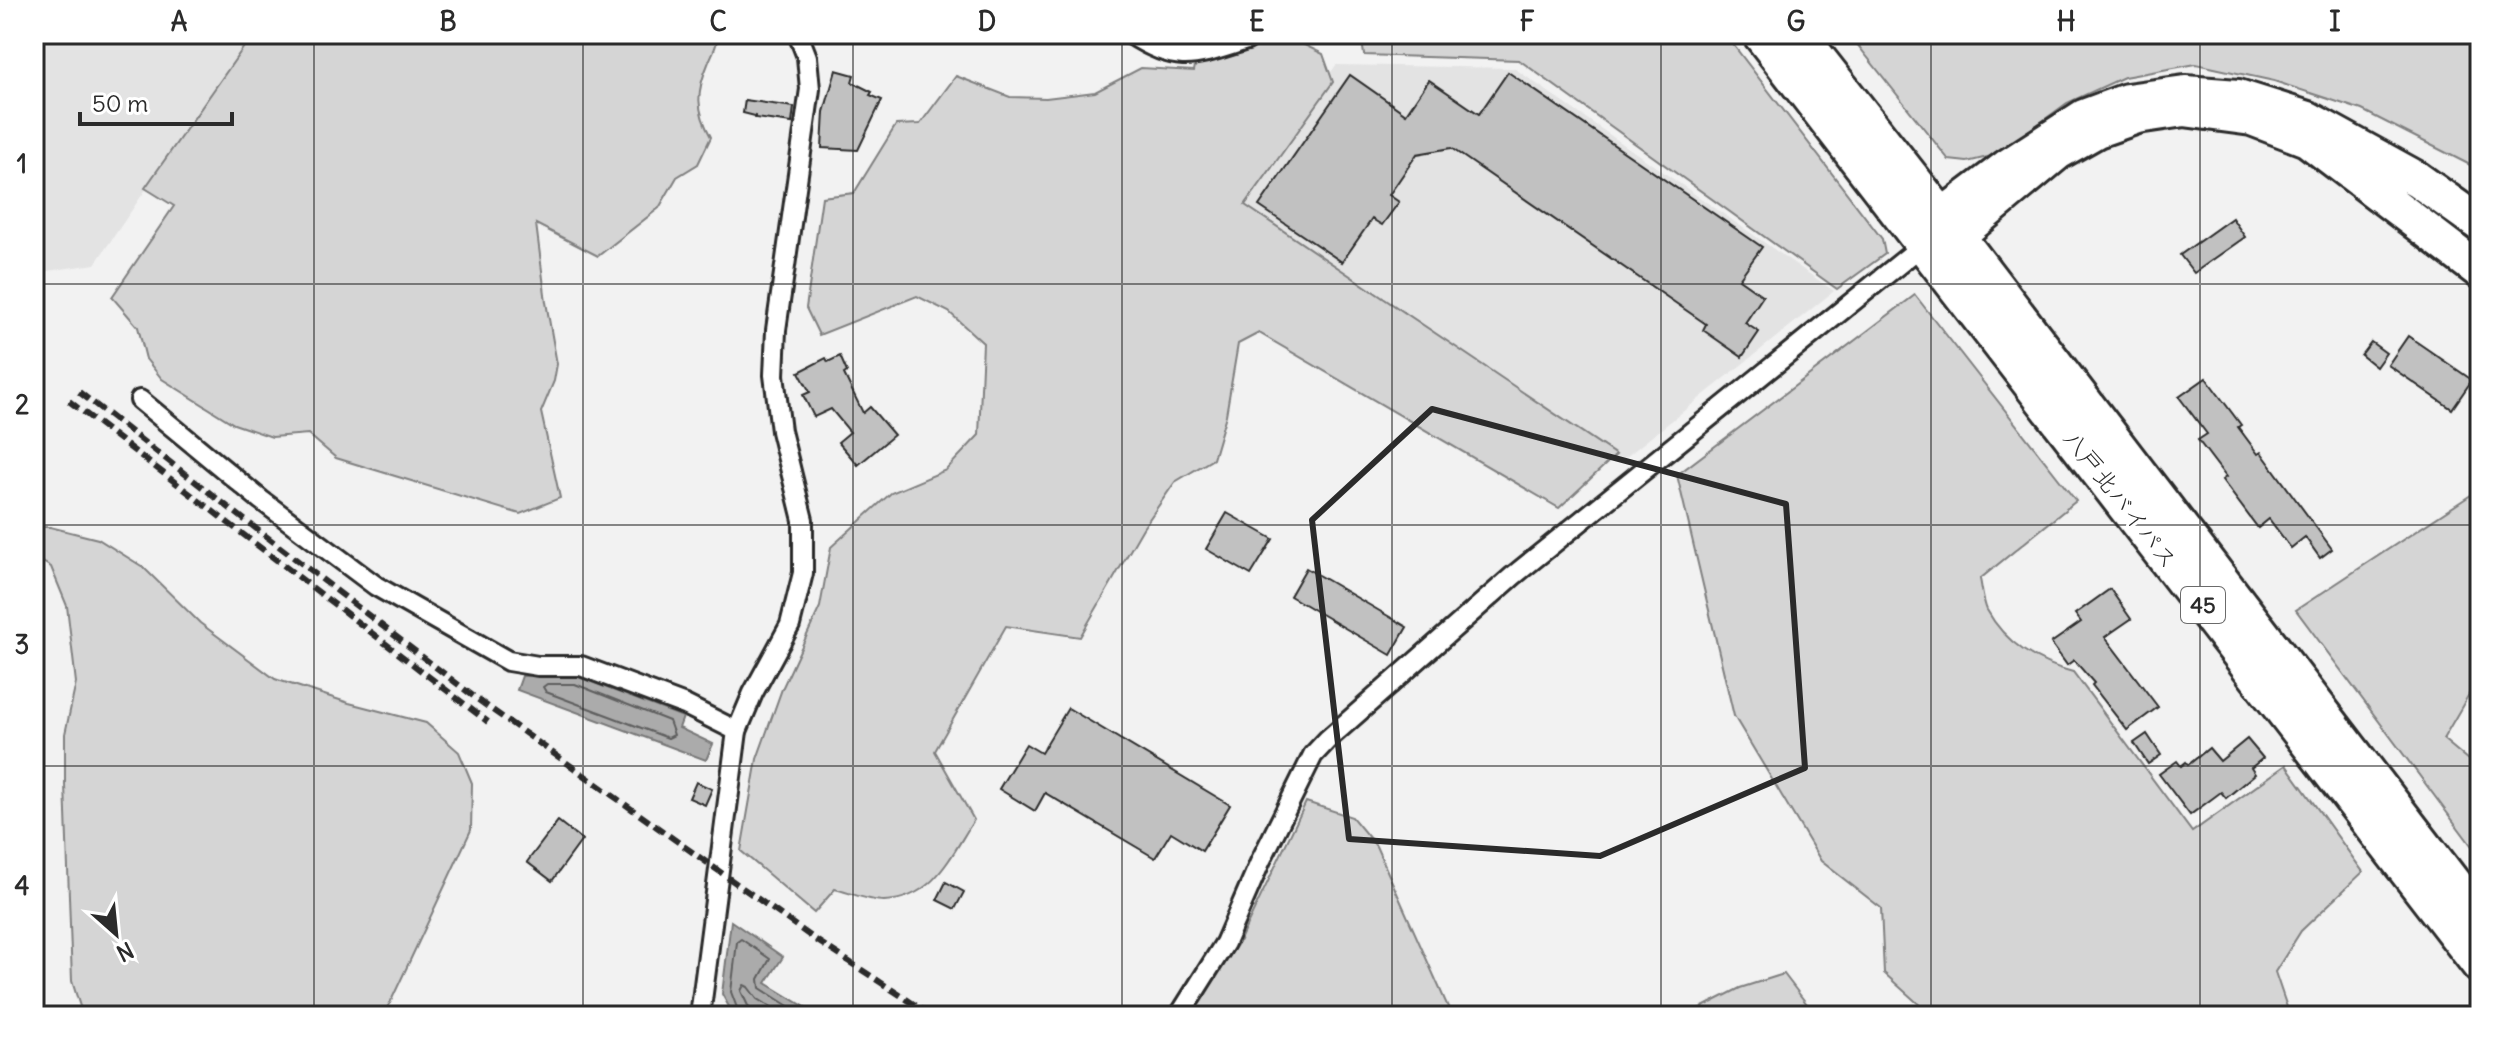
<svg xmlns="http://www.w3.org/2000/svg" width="2514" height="1050" font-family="Delius,'Klee One',sans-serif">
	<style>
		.built { fill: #e3e3e3 }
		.green { fill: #d5d5d5; stroke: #808080; stroke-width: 2 }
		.water { fill: #ababab; stroke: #787878; stroke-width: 2 }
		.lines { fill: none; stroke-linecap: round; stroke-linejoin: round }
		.shore { stroke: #5e5e5e; stroke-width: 2 }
		.building { fill: #c1c1c1; stroke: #2b2b2b; stroke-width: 2 }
		.street-casing { stroke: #2b2b2b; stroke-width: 24 }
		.highway-casing { stroke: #2b2b2b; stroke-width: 40 }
		.street { stroke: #fff; stroke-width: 18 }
		.highway { stroke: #fff; stroke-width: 34 }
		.rail { stroke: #2b2b2b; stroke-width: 6; stroke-dasharray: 12 6; stroke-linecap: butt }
		.marked { fill: none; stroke: #2b2b2b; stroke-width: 6; stroke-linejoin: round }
		.grid { fill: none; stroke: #2b2b2b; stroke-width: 2; stroke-opacity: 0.55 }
		.labels { text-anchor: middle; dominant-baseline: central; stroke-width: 6; stroke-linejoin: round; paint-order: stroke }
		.shield { fill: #fff; stroke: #6b6b6b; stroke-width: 2 }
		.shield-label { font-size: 22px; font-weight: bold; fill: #2b2b2b }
		.street-label { font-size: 24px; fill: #2b2b2b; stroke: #fff }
		.neatline { fill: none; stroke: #2b2b2b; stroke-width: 3 }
		.grid-label { font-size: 26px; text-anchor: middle; font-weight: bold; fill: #2b2b2b }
	</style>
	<rect width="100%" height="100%" fill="#f2f2f2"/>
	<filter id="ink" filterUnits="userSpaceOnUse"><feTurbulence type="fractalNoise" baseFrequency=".0125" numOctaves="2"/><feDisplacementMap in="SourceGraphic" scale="16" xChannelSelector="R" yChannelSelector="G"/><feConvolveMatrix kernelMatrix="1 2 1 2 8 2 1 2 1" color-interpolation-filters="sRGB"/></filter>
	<g filter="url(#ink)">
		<g class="built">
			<polygon points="34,34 252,34 95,264 34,273"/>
			<polygon points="1336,65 1514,68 1834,291 1621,461 1240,205"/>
		</g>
		<g class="green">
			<path d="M253,34h464c1,12 -5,19 -9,30 -12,28 -12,46 3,73l-13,27 -21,13 -18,31 -61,48 -62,-32 10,78 11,62 -3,17 -13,31 19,86 -40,16 -184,-56 -28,-24 -36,3 -38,-13 -72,-45 -16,-20 -8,-32 -26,-30 62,-91 -29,-18z"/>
			<path d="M1197,34h85l41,20 10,28 -88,123 371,250 -57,53 -300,-175 -21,11 -12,71 -13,44 -38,23 -32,46 -63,109 -74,-11 -71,125 39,69c-24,37 -40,79 -90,81 -15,0 -34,-8 -49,-12l-21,24 -73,-62 16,-92 25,-70 38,-82 11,-60 60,-54 55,-23 33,-35 4,-92 -34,-31 -32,-16 -98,39 -13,-27 16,-111 32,-4 42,-68 24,-1 36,-48 54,21 36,1 49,-6 46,-24 53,3 7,-35z"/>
			<polygon points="1361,34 1725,34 1882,239 1885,254 1837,289 1519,60 1364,55"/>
			<polygon points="1849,34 2480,34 2480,170 2362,110 2274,81 2196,64 2124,77 2067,103 1996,155 1967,162 1949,160"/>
			<path d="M1915,295l161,206 -96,78c2,9 3,22 7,31 18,33 50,53 86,62l119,160 94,-67 77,107 -62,59 -26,41 15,44h-358l-48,-43 -3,-65 -60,-47 -87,-145 -57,-241z"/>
			<polygon points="2480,489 2480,681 2472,689 2443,739 2480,770 2480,857 2296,610"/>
			<polygon points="34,527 50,527 98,539 143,567 200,623 275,679 349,703 426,723 459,752 472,783 471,830 384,1016 83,1016 72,981 65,784 65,734 76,683 67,606 51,567 34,557"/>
			<polygon points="1306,802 1352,817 1376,846 1452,1016 1187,1016 1239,942"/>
			<polygon points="1784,974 1816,1016 1685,1016 1740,988"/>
		</g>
		<g class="water">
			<polygon points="522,676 576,676 683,717 679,728 713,744 706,760 517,690"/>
			<polygon points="731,921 783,957 766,983 820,1016 734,1016 722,994"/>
		</g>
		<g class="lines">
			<g class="shore">
				<polygon points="547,684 575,684 669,721 674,735 668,738 546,692 543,687"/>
				<polyline points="740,1016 731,992 737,942 741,939 770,959 759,979 760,988 804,1016"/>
				<polyline points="750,1016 749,1008 741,991 744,985 748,987 757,999 785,1016"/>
			</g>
		</g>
		<g class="building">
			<polygon points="836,70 854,75 852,82 872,92 870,95 882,100 858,150 822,148 824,112"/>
			<polygon points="1508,72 1762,247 1739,279 1763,296 1745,323 1759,332 1742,357 1703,330 1706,324 1451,148 1417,154 1389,195 1399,202 1382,225 1372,219 1342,262 1259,206 1350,75 1406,114 1429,80 1479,114"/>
			<polygon points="745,100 794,107 792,123 755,118 755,116 743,113"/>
			<polygon points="2232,218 2245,237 2194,273 2180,255"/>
			<polygon points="2408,336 2472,380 2452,409 2388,365"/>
			<polygon points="2371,342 2386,353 2376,367 2361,355"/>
			<polygon points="840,356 847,372 844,374 863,413 870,407 894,435 858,465 838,442 850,432 831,409 814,417 803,395 810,392 799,372 826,358 828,362"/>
			<polygon points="2206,378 2241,425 2238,427 2258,454 2261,452 2332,549 2320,558 2305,537 2291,548 2269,519 2258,528 2222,480 2226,477 2198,440 2207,434 2179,397"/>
			<polygon points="1227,513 1273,539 1251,575 1206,549"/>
			<polygon points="1306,568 1407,627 1391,655 1290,596"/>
			<polygon points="2110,589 2131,619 2105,637 2158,707 2127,730 2092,685 2094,683 2074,660 2067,665 2051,643 2081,622 2075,614"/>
			<polygon points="1068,708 1230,805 1202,851 1171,832 1155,858 1045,793 1035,811 999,789 1026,744 1041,753"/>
			<polygon points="2147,734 2161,755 2148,764 2134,743"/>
			<polygon points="2247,739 2263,758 2251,768 2255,774 2226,798 2221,792 2190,815 2159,774 2177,761 2181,766 2186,762 2188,765 2209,748 2220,761"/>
			<polygon points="696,782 712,789 705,805 689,798"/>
			<polygon points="558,821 582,840 552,881 527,862"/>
			<polygon points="946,882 964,892 955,909 937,900"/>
		</g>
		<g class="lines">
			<defs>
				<g id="street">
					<path d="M1130,34c49,32 65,22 117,6"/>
					<polyline points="140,400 261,500 376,586 508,661 538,666 581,666 685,705 737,731"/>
					<polyline points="700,1016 737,731 753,693 790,625 803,573 803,520 781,431 774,375 776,330 810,89 807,57 798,34"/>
					<polyline points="1179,1016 1225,943 1261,860 1313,755 1328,739 1513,576 1924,244"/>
				</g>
				<g id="highway">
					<polyline points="1760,34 2480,966"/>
					<polyline points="1799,34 1942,216 2480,918"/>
					<polyline points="2480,224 2417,179 2308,119 2238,97 2185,93 2127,101 2084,117 2007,167 1942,216 1924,244 1956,237 2058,152 2097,130 2137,116 2184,109 2252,118 2307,139 2480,271"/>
				</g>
			</defs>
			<use href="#street" class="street-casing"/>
			<use href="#highway" class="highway-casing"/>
			<use href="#street" class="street"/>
			<use href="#highway" class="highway"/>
			<g class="rail">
				<polyline points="79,392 477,699 813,938 932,1016"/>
				<polyline points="69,401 488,722"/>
			</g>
		</g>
	</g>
	<path class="marked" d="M1432,409l354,95 19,264 -205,88 -251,-17 -37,-319z"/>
	<path class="grid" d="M314,34v982M583,34v982M853,34v982M1122,34v982M1392,34v982M1661,34v982M1931,34v982M2200,34v982M34,284h2446M34,525h2446M34,766h2446"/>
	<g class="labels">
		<rect class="shield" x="2181" y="587" width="44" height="36" rx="6"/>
		<g class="shield-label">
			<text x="2203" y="605">45</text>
		</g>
		<g class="street-label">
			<text transform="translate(2121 499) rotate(52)">八戸北バイパス</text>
		</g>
	</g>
	<rect width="2514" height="1050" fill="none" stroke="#fff" stroke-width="88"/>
	<g transform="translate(116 934) rotate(153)" stroke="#ffffff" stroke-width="6" paint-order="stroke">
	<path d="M0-6L14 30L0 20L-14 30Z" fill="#2b2b2b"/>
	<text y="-12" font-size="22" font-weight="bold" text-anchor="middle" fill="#2b2b2b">N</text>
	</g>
	<path d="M80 112v12h152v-12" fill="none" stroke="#2b2b2b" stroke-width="4"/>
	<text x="92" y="112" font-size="24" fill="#2b2b2b" stroke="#ffffff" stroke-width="6" paint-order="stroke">50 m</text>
	<rect x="44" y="44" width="2426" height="962" class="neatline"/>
	<g class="grid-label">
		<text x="179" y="31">A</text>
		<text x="448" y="31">B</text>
		<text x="718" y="31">C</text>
		<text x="987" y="31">D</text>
		<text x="1257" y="31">E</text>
		<text x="1527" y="31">F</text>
		<text x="1796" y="31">G</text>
		<text x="2066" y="31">H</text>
		<text x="2335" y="31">I</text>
		<text x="22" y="173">1</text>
		<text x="22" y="414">2</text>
		<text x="22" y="654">3</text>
		<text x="22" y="895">4</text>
	</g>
</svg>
